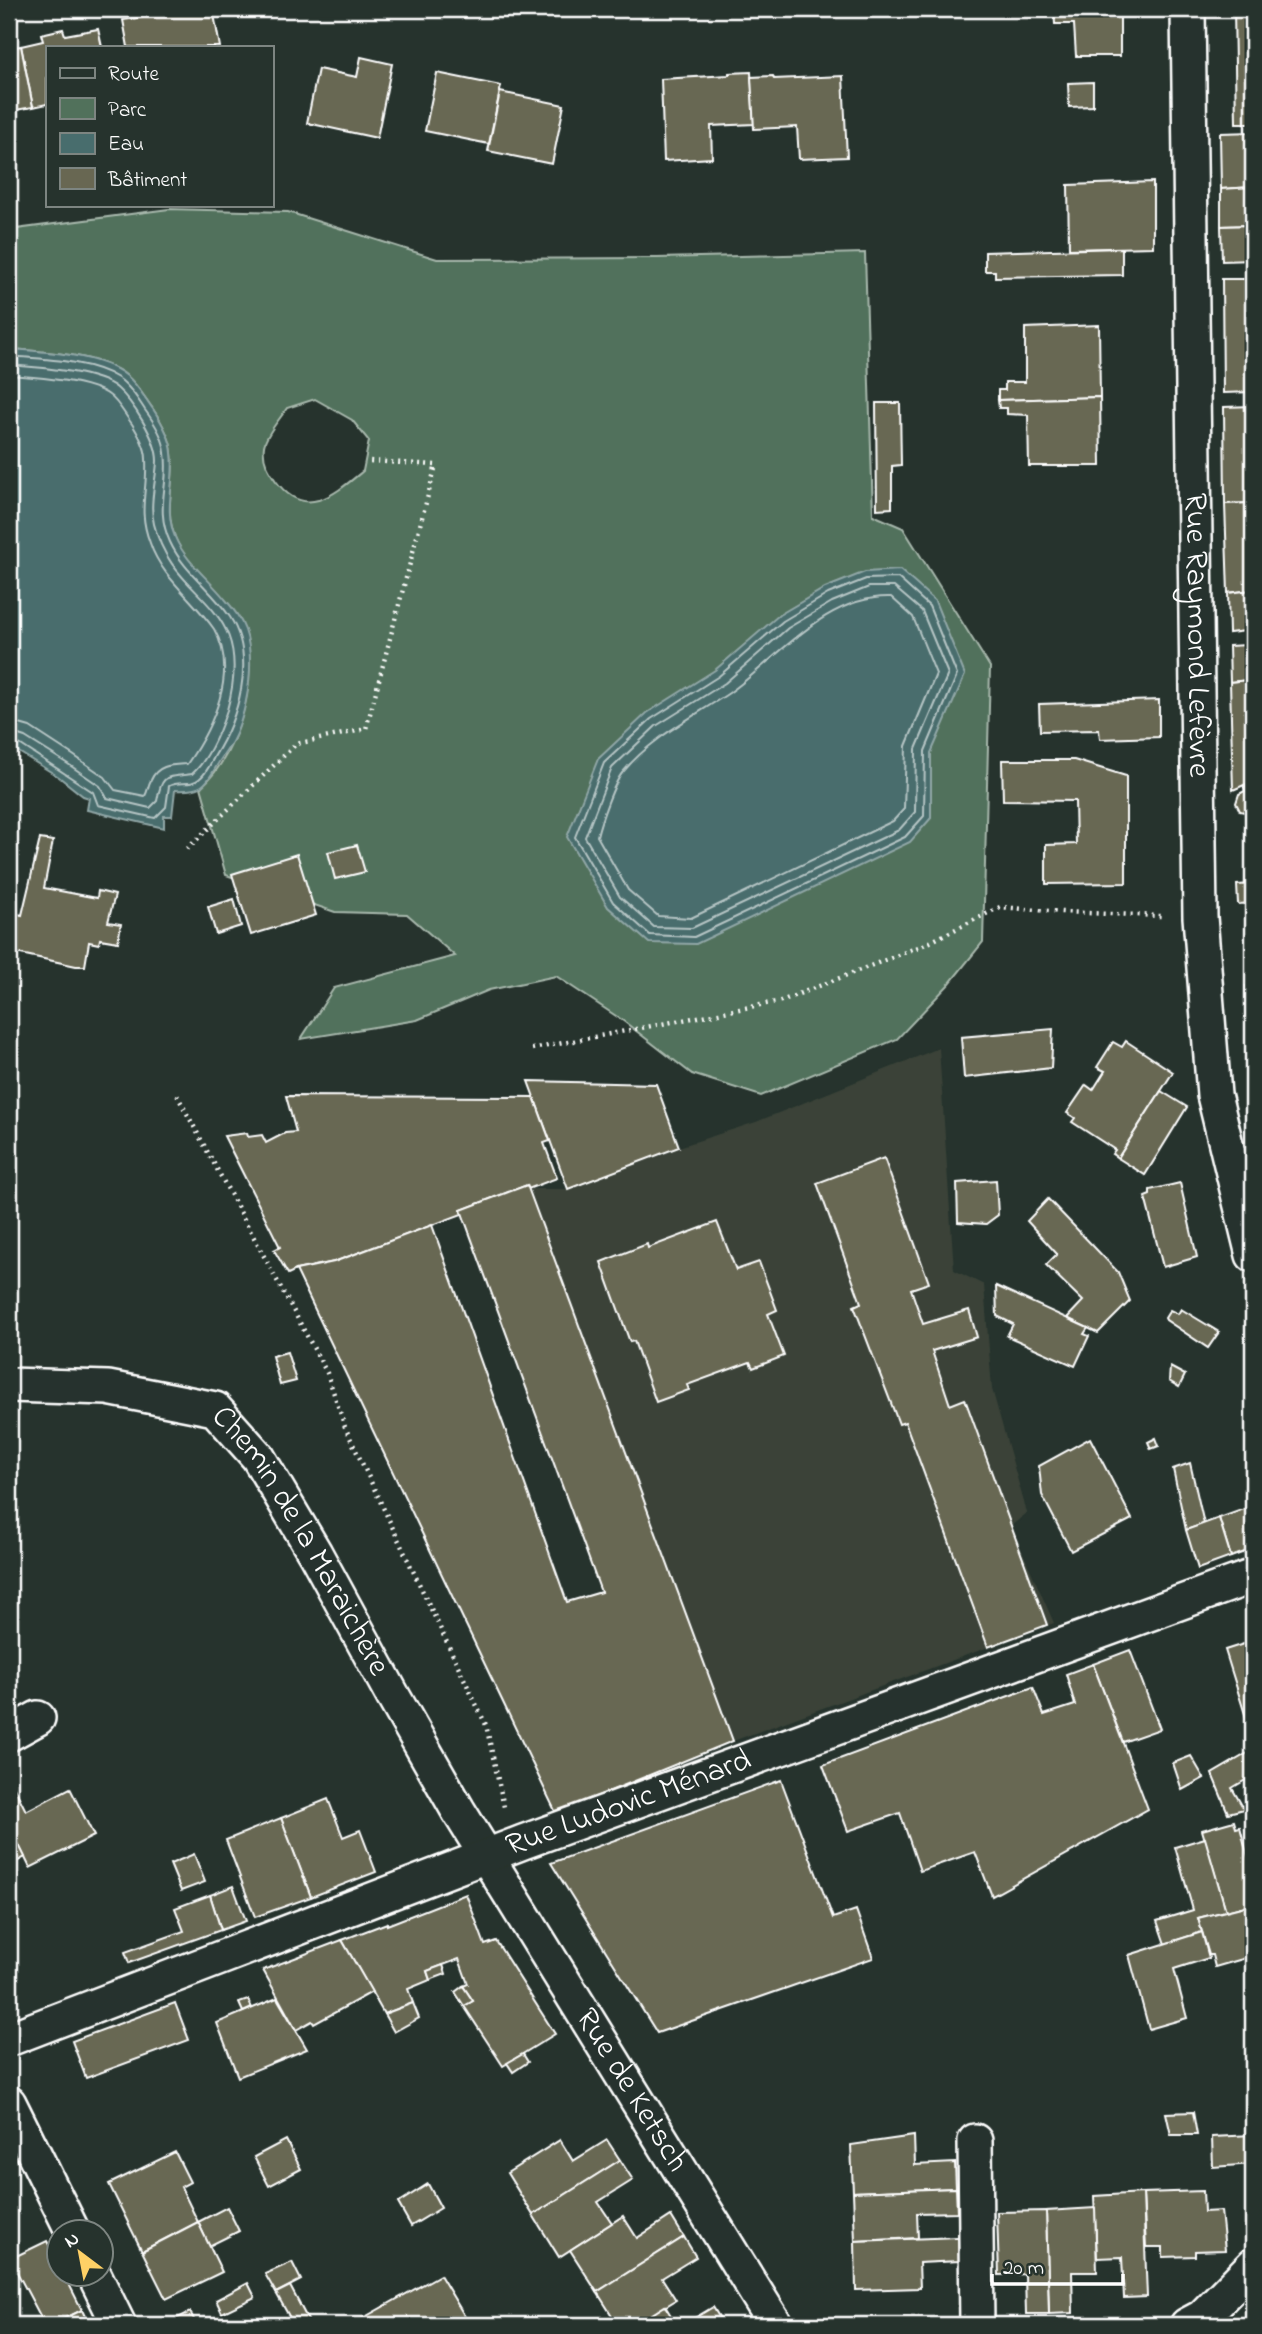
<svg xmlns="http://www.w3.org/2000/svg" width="1262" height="2334" font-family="'Indie Flower',sans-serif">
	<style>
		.built { fill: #3a4338 }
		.green { fill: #51715b; stroke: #a8b8ad; stroke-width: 2; fill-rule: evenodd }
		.water { fill: #486d6d; stroke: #91a7a7; stroke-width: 2 }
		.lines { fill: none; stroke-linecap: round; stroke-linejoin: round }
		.shore { stroke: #b6c5c5; stroke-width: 2 }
		.building { fill: #686752; stroke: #fff; stroke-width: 2 }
		.street-casing { stroke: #fff; stroke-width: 38 }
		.path { stroke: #fff; stroke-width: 4.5; stroke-dasharray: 2 5; stroke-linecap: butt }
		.street { stroke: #26332d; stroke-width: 33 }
		.labels { text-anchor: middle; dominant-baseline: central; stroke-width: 5; stroke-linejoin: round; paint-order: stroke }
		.street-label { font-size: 32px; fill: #fff; stroke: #26332d }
	</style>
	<rect width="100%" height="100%" fill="#26332d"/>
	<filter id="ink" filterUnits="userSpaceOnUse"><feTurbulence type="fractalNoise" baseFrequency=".0143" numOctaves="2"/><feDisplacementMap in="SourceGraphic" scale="14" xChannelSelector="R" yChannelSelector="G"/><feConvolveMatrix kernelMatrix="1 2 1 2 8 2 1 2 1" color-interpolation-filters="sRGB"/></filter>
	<g filter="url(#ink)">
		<polygon class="built" points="939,1048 954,1270 984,1285 992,1389 1027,1513 1011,1526 1054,1623 733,1741 528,1189 568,1189 679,1147 756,1122"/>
		<path class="green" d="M169,209l119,3 149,47 220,-1 208,-5 8,262 30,13 87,139 -7,275 -33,41 -53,56 -136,57 -69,-22 -70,-54 -66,-44 -67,14 -72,30 -116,19 33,-51 121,-32 -48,-42 -72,-2 -109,-37 -25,-88c39,-33 65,-125 36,-171 -17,-28 -50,-48 -62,-79 -12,-31 1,-54 -3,-84 -1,-15 -11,-32 -19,-44 -8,-11 -16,-25 -26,-33 -27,-22 -85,-25 -118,-27v-119zM315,399l37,21 17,21 -6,30c-28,23 -58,50 -87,10 -7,-10 -14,-21 -12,-35 2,-12 16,-27 23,-38z"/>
		<g class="water">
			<path d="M9,349c33,2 92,5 118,27 10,8 18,22 26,33 8,12 18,29 19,44 4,30 -9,54 3,84 10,24 34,42 50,62 8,9 16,20 20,31 12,34 1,95 -20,123 -19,26 -14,39 -50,37l-3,26h-8v12l-77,-18 2,-12 -6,-2 -24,-19 -50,-31z"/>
			<polygon points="900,570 935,601 965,675 931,753 931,818 910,842 696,944 649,943 608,907 567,837 598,759 647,713 715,670 779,615 825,588 865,572"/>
		</g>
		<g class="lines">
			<g class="shore">
				<path d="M9,356c32,3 81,4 109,22 11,7 20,21 27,32 9,12 19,28 20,43 5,33 -11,54 5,89 13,29 42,48 60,75 27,42 8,102 -16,140 -4,8 -8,17 -15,22 -9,8 -20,1 -30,7l-3,21 -11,11 -57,-13 -5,-13 -72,-47 -12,-4"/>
				<path d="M9,365c26,2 88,6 108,23 15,13 40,51 40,73 -1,20 -8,43 -3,63 20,82 104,75 73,186 -7,21 -18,49 -35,64 -25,4 -30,-2 -35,27l-7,7 -43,-10 -7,-12 -32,-22 -43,-27 -16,-5"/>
				<path d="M9,375c25,2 79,5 100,20 9,6 16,20 23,29 6,10 14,23 14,35 2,33 -9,50 4,84 11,34 44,57 64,86 25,43 -1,98 -27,135 -14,1 -29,0 -36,16 -3,5 -3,11 -6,16l-30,-6 -10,-13 -32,-22 -43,-28 -21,-6"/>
				<polygon points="898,578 929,606 957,675 925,751 924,816 905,837 694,937 650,935 613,902 575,837 604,763 651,719 719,676 783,621 828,594 866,579"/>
				<polygon points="869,587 894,587 922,611 948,674 916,749 915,812 899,830 692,928 654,927 620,897 585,837 612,768 656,726 725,683 788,628 832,602"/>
				<path d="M891,597l22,20 23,57 -30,72 -2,63 -11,12 -202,97 -33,-2 -30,-26 -31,-54c3,-13 17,-54 26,-64 29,-35 69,-54 106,-79 49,-34 96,-98 162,-96z"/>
			</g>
		</g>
		<g class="building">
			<polygon points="198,9 213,9 220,47 128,47 123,20"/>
			<polygon points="1054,9 1120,9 1120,56 1076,56 1074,24 1055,24"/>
			<polygon points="1234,9 1253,9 1253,123 1236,123"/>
			<polygon points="63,29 65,35 98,29 102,47 47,47 47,104 33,107 21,46 43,41 41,34"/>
			<polygon points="21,46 33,107 10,111 9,48"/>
			<polygon points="361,57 392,64 377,138 307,123 318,69 357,77"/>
			<polygon points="751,72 754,124 711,126 712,158 664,161 661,79 729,75 729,73"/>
			<polygon points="437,73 501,86 489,144 425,131"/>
			<polygon points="773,76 774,79 843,76 847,157 799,159 797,127 754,129 751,77"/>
			<polygon points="1093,82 1093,106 1069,107 1068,83"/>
			<polygon points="500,92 564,105 552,164 488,151"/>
			<polygon points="1253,132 1253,187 1221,189 1220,133"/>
			<polygon points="1153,182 1153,247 1069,249 1068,185"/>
			<polygon points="1253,187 1253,225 1221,226 1221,189"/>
			<polygon points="1253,225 1253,260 1222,261 1221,226"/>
			<polygon points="1122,248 1122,275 995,277 995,271 985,271 985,252"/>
			<polygon points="1222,279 1253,279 1253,392 1223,393"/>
			<polygon points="1099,325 1100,397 998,400 998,390 1005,390 1005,382 1025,382 1025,328"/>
			<polygon points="1100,397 1101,466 1029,466 1028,415 1007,414 1007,408 999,408 998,400"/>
			<polygon points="876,403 900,403 901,465 892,466 892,508 877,509"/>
			<polygon points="1253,406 1253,503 1225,504 1224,407"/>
			<polygon points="1253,503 1253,590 1228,593 1225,504"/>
			<polygon points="1253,590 1253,630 1229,633 1228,593"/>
			<polygon points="1247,645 1248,680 1230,682 1229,646"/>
			<polygon points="1248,680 1250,715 1253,715 1253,781 1233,790 1230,682"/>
			<polygon points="1159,700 1159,737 1100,739 1099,730 1040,731 1039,704"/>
			<polygon points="1002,760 1074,760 1126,776 1126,883 1046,884 1046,845 1076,844 1075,801 1003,800"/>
			<polygon points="1253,783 1253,818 1251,813 1240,811 1236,803 1239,794 1245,791 1244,787"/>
			<polygon points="40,839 53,841 44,888 97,898 98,891 115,895 108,922 121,924 118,942 100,939 99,944 89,942 85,966 76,966 16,953 12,978 9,978 9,938 13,913 22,915"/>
			<polygon points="357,845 365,872 335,879 328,852"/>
			<polygon points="297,854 316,915 251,935 232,874"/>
			<polygon points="1253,884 1253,903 1238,904 1237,885"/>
			<polygon points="9,897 15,898 9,938"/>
			<polygon points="234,899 241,926 216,934 208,907"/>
			<polygon points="1246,986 1253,986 1253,994 1247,994"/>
			<polygon points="1247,994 1253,994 1253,1004 1249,1004"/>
			<polygon points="1053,1029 1051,1068 964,1078 961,1037"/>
			<polygon points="1126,1041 1173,1072 1118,1158 1112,1154 1115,1150 1072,1122 1075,1118 1067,1113 1086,1085 1093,1090 1105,1071 1097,1067 1113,1042 1122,1047"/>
			<polygon points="528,1081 656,1084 679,1147 568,1189"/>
			<polygon points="1161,1091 1187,1107 1145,1175 1118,1158"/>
			<polygon points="286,1096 534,1097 550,1141 544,1143 557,1178 528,1189 527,1185 461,1210 462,1214 334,1262 296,1270 288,1274 274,1250 280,1247 224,1136 247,1133 248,1137 262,1135 266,1143 285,1133 296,1132"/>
			<polygon points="884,1158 929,1283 911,1289 923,1324 969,1310 977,1337 932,1351 950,1405 965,1399 1047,1625 988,1647 905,1422 899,1424 854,1306 861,1303 817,1183"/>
			<polygon points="996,1180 998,1215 986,1224 958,1222 957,1183"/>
			<polygon points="1180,1183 1197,1257 1163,1267 1145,1197 1150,1195 1150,1190"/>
			<polygon points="527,1185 733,1741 556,1813 296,1270 334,1262 432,1225 567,1602 601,1592 461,1210"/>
			<polygon points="1048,1199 1118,1272 1130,1301 1098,1333 1067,1318 1083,1301 1046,1265 1057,1254 1027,1221"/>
			<polygon points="717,1222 736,1270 759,1262 777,1310 768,1314 784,1356 753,1368 750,1362 687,1385 689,1390 656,1402 634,1341 630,1342 601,1262 647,1244 648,1248"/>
			<polygon points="996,1286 1088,1328 1084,1334 1089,1336 1075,1366 1007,1336 1013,1324 997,1316"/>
			<polygon points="1181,1309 1219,1332 1208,1348 1166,1320 1165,1318 1170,1310 1178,1314"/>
			<polygon points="287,1352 296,1381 280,1385 272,1356"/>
			<polygon points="1170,1367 1185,1375 1179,1387 1169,1381"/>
			<polygon points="1090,1438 1132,1519 1071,1551 1042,1495 1039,1466"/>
			<polygon points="1156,1438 1159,1446 1151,1449 1148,1442"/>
			<polygon points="1190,1463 1204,1524 1186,1530 1173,1469"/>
			<polygon points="1253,1488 1253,1549 1231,1557 1219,1518 1253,1506 1247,1490"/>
			<polygon points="1219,1518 1231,1557 1198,1569 1186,1530"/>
			<polygon points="1253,1641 1253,1740 1225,1650"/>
			<polygon points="1130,1650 1160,1729 1123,1742 1093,1664"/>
			<polygon points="1093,1664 1148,1809 992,1896 975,1852 920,1871 900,1813 848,1831 823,1765 1033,1687 1044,1715 1075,1705 1066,1674"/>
			<polygon points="1253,1750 1253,1778 1249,1778 1232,1788 1244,1809 1228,1813 1212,1774"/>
			<polygon points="1191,1756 1204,1778 1182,1790 1173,1763"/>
			<polygon points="9,1777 26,1811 70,1788 94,1836 30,1868 9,1825"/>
			<polygon points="781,1780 833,1918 856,1910 873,1958 657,2033 551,1863"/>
			<polygon points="328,1799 343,1837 360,1830 376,1872 311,1897 281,1818"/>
			<polygon points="281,1818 311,1897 255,1917 226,1840"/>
			<polygon points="1234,1821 1236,1828 1240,1827 1253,1876 1253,1904 1226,1911 1202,1830"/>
			<polygon points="9,1825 25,1857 9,1866"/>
			<polygon points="1205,1838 1226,1911 1198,1918 1202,1932 1165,1944 1157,1921 1193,1910 1175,1847"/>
			<polygon points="194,1854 205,1882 181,1891 170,1864"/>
			<polygon points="233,1886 246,1921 221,1930 210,1895"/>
			<polygon points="466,1894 485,1945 496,1941 555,2034 503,2066 464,2006 473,2001 463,1986 468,1984 459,1959 427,1971 430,1980 408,1989 413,2003 384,2014 342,1940 387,1923 387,1925"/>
			<polygon points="210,1895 221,1930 129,1963 125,1952 184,1931 175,1908"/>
			<polygon points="1253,1904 1253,1956 1215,1967 1212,1955 1209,1955 1198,1918"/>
			<polygon points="1202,1932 1209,1958 1174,1969 1187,2018 1149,2029 1129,1955"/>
			<polygon points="342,1940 372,1992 314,2024 312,2021 296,2030 263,1970"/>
			<polygon points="443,1965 446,1974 430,1980 427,1971"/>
			<polygon points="463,1986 473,2001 464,2006 455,1992"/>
			<polygon points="277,1998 307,2049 238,2077 217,2023"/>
			<polygon points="248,2000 252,2008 243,2012 239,2003"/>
			<polygon points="175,2003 189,2040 86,2078 72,2041"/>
			<polygon points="413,2003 419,2018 394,2032 384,2014"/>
			<polygon points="523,2054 528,2062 513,2072 507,2063"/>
			<polygon points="1193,2112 1197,2135 1171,2135 1166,2113"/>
			<polygon points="1252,2135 1253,2164 1213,2167 1212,2137"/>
			<polygon points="914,2136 915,2165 955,2163 956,2188 853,2192 851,2145"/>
			<polygon points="286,2140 301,2169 269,2186 254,2157"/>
			<polygon points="560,2140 573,2161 607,2140 620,2160 533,2215 507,2173"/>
			<polygon points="175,2152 190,2182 181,2187 198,2222 142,2251 109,2184"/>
			<polygon points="620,2160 633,2180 598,2202 612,2223 559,2257 533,2215"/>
			<polygon points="428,2184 441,2208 411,2226 398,2203"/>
			<polygon points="956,2188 957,2212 917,2213 918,2238 855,2241 853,2192"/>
			<polygon points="1203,2191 1204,2212 1221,2211 1225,2250 1195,2251 1195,2256 1163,2257 1163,2247 1146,2247 1143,2193"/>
			<polygon points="1143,2193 1147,2297 1124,2298 1122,2257 1097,2258 1094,2196"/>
			<polygon points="227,2207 239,2231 209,2246 198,2222"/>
			<polygon points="1095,2208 1097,2272 1072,2272 1073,2313 1049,2314 1046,2211"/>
			<polygon points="1046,2211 1049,2314 1026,2314 1025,2274 999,2275 997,2212"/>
			<polygon points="623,2216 637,2238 671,2216 684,2237 597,2292 570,2250"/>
			<polygon points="198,2222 222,2272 166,2299 142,2251"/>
			<polygon points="684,2237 696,2257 662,2278 676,2300 635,2325 618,2325 597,2292"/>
			<polygon points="958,2237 959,2261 919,2263 920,2288 856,2290 855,2241"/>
			<polygon points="47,2241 60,2266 60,2274 64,2274 82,2310 51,2325 45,2325 10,2259"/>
			<polygon points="292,2262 301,2280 276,2293 265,2274"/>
			<polygon points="440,2275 470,2325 358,2325 356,2322"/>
			<polygon points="248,2283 255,2297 222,2313 216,2300"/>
			<polygon points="290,2286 310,2324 307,2325 294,2325 276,2293"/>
			<polygon points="1253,2304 1253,2325 1249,2325 1248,2310"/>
			<polygon points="665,2306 677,2325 635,2325"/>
			<polygon points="713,2307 724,2325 683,2325"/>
			<polygon points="82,2310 89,2325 51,2325"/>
			<polygon points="190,2312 197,2325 164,2325"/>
		</g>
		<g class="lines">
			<defs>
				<g id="street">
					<path id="s1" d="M1188,9l12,908 14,178 39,160"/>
					<path id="s2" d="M9,1385l99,3 107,21 43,48 57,96 78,143 65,114 318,515"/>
					<polyline points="9,1734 38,1718"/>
					<path id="s3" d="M9,2039l514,-197 730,-266"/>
					<polyline points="9,2103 73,2232"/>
					<polyline points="975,2141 977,2325"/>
					<polyline points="94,2274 119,2325"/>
					<polyline points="1187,2325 1202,2317 1253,2265"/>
				</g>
			</defs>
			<use href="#street" class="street-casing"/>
			<g class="path">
				<polyline points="187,849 296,744 366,729 436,465 370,461"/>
				<polyline points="532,1049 781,1001 926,944 1000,907 1062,912 1161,916"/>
				<polyline points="177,1095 327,1373 345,1427 486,1725 504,1807"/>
			</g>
			<use href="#street" class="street"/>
		</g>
	</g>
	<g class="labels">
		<g class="street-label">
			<text stroke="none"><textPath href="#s1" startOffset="626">Rue Raymond Lefèvre</textPath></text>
			<text stroke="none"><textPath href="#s2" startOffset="366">Chemin de la Maraichère</textPath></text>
			<text stroke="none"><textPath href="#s3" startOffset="663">Rue Ludovic Ménard</textPath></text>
			<text stroke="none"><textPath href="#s2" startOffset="1008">Rue de Ketsch</textPath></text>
		</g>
	</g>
	<rect width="1262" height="2334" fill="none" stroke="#26332d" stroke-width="35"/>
	<rect x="18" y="18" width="1227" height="2299" fill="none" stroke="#fff" stroke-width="2.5" filter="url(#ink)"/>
	<rect x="46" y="46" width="228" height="161" fill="#26332d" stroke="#7d8581" stroke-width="2"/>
	<rect x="60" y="68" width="35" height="10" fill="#26332d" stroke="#7d8581" stroke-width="2"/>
	<text x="108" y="80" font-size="21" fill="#ffffff">Route</text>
	<rect x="60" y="98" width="35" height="21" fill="#51715b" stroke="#7d8581" stroke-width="2"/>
	<text x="108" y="116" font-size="21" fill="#ffffff">Parc</text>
	<rect x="60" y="133" width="35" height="21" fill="#486d6d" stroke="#7d8581" stroke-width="2"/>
	<text x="108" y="150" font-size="21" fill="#ffffff">Eau</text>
	<rect x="60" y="168" width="35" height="21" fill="#686752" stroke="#7d8581" stroke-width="2"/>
	<text x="108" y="186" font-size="21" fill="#ffffff">Bâtiment</text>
	<g transform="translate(80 2253) rotate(328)"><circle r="33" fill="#26332d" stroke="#7d8581" stroke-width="2"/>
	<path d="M0-5L12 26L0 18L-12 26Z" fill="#ffd166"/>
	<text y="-10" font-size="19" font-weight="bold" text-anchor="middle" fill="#ffffff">N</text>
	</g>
	<path d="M992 2274v10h131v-10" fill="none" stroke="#ffffff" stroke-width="3.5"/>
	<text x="1003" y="2274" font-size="21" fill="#ffffff" stroke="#26332d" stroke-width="5" paint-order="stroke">20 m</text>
</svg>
